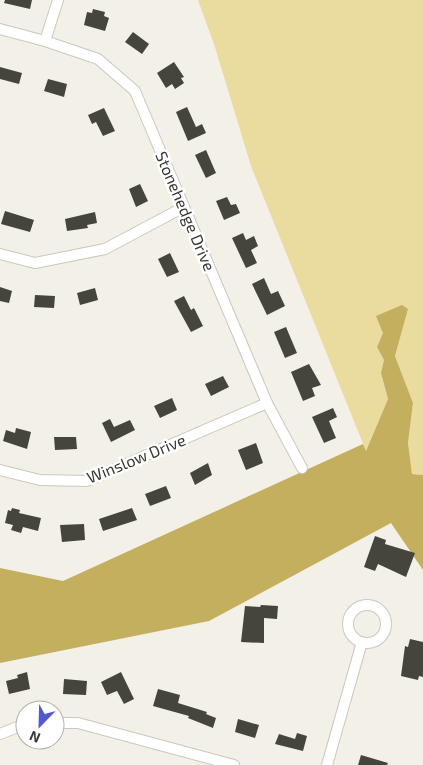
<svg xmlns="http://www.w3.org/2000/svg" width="423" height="765" font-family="'Exo 2',sans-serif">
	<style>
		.green { fill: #eadb9e }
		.forest { fill: #c3af5d }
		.building { fill: #46453d }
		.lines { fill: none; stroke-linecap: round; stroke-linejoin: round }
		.minor-casing { stroke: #cac8bf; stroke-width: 12 }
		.minor { stroke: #fff; stroke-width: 10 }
		.labels { text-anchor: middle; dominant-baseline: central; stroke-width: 5; stroke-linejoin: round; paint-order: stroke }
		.street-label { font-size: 16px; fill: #383734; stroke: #fff }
	</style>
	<rect width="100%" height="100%" fill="#f3f0e7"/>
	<polygon class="green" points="198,0 423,0 423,475 412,474 408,444 413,403 395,356 408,309 383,333 377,347 384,360 381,373 388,399 366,451 251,166 214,44"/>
	<polygon class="forest" points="402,305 408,309 395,356 413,403 408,443 412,474 423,475 423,570 391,523 209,621 0,663 0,568 63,581 363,444 366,451 388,399 381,373 384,360 377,347 383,333 376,316"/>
	<g class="building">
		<polygon points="5,0 32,0 30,9 4,3"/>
		<polygon points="93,9 105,12 104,16 109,18 105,31 84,25 87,12 92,13"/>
		<polygon points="133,32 149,44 142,54 125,42"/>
		<polygon points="174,62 184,77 181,78 184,83 175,89 172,84 166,88 157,73"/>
		<polygon points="0,67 22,73 19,84 0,79"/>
		<polygon points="48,79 67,84 64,97 44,91"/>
		<polygon points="187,107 196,127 202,124 206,133 188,141 176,112"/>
		<polygon points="104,108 115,131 103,136 96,122 92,124 88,115"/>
		<polygon points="206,150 216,173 206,178 195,155"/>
		<polygon points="140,184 148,201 136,207 129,189"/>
		<polygon points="227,197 231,205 236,204 240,213 224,220 216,201"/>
		<polygon points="5,211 34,220 30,232 1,224"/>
		<polygon points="95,212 97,223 87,225 88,228 67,231 65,219"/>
		<polygon points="243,233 246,240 254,236 258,246 251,250 257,263 246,268 232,238"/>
		<polygon points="170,253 179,272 167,277 158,259"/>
		<polygon points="264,278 271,294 278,291 285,306 267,315 252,284"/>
		<polygon points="0,287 12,291 9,303 0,301"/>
		<polygon points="95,288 98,300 80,305 77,293"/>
		<polygon points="35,295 55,296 54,308 34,307"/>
		<polygon points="184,296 191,310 194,308 203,326 191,332 174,301"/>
		<polygon points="286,327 297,353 285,358 274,332"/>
		<polygon points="309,364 321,385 312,388 315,396 303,401 291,372"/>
		<polygon points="223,376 229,387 211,396 205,384"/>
		<polygon points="172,398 177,410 160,418 154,406"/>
		<polygon points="333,408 337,417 329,421 336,438 324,443 312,417"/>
		<polygon points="110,419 114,427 130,420 135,430 111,442 102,423"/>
		<polygon points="16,428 31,432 27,449 3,441 6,430 15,433"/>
		<polygon points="54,437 76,437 77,449 55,450"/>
		<polygon points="256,443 263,463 246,470 238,450"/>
		<polygon points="208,463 212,475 195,485 190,473"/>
		<polygon points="166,486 171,498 150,506 145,494"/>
		<polygon points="12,508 20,510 19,513 41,518 38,531 23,527 21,533 11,530 13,525 5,523 8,510 11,511"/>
		<polygon points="132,508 137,520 103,531 99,519"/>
		<polygon points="84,524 85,540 62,542 60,525"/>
		<polygon points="375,536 386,540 385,544 415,553 406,577 378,564 375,571 364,567"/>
		<polygon points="261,605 278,606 277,619 264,618 264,643 241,642 245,606 260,607"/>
		<polygon points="410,639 423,642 423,677 419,676 418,680 401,676 405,646 408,647"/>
		<polygon points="27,672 30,689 9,694 6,681 18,678 17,675"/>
		<polygon points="121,672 134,699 124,704 117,691 107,695 101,682"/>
		<polygon points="64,679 87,681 86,695 63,694"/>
		<polygon points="158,689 180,695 178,703 207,712 206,714 216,718 213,728 188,718 189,716 153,706"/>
		<polygon points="238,719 259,725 255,738 235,732"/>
		<polygon points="297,733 307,736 303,751 275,744 279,734 295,739"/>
		<polygon points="361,755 388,763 387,765 358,765"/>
	</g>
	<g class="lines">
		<defs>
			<g id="minor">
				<polyline points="0,29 45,41 98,59 135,91 267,403 302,468"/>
				<polyline points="45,41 58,0"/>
				<polyline points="0,254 35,263 105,249 184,207"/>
				<polyline points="0,470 40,480 87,481 267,403"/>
				<circle cx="367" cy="624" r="19"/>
				<polyline points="55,723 78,723 234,765"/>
				<polyline points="0,734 25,724"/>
				<polyline points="327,765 362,642"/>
			</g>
		</defs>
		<use href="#minor" class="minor-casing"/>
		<use href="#minor" class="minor"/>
	</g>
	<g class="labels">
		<g class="street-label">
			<text transform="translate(186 211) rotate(67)">Stonehedge Drive</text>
			<text transform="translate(136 458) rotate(-22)">Winslow Drive</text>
		</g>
	</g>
	<g transform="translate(40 725) rotate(203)"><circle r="24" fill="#ffffff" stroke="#afafae"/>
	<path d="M0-4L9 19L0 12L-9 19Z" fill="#5258ce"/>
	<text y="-8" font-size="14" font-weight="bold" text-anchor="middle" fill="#383734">N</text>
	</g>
</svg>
